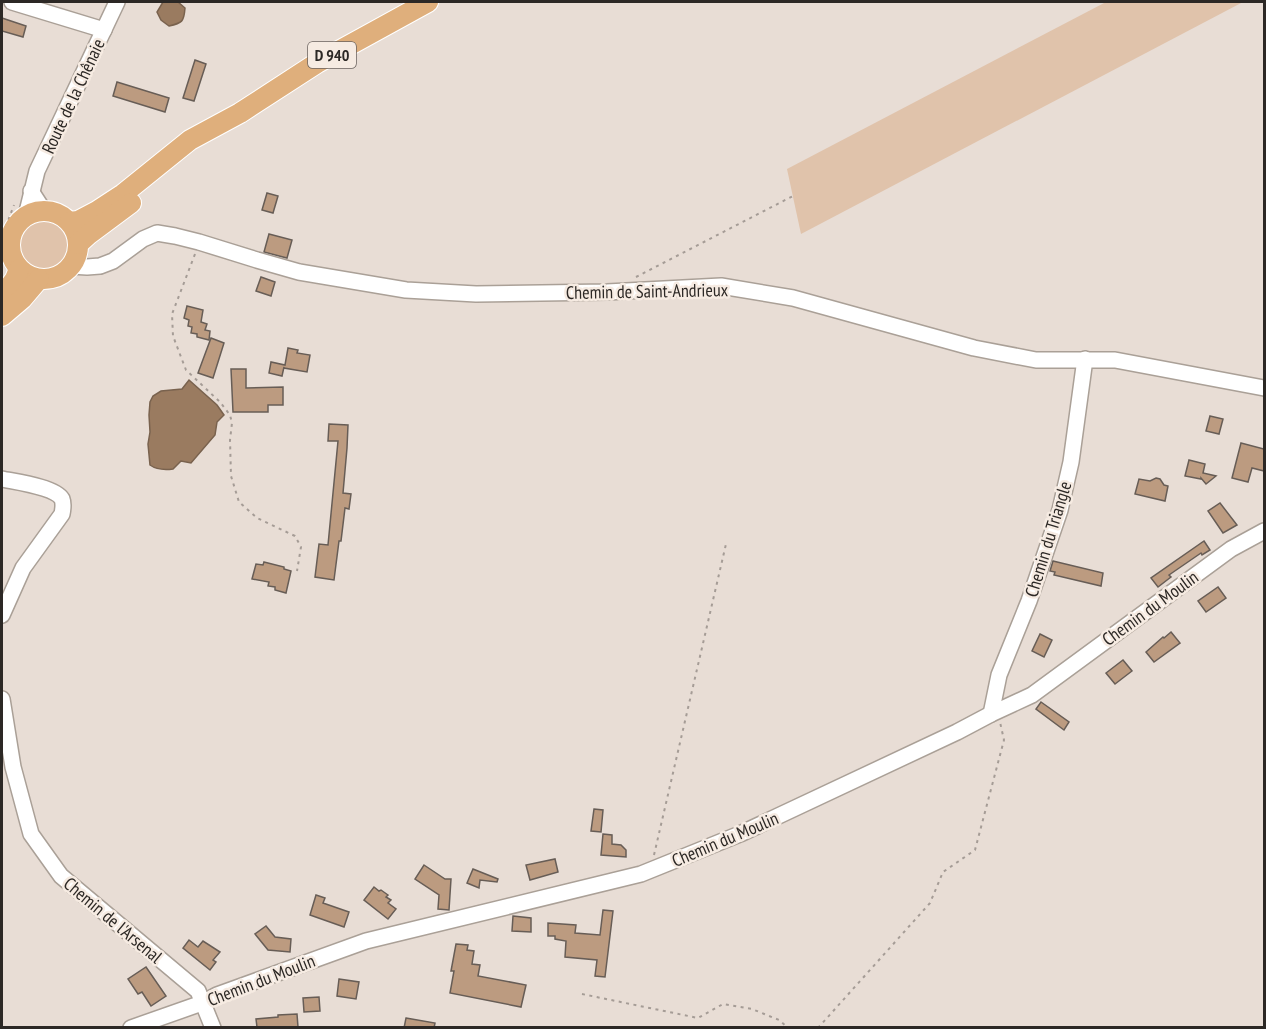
<svg xmlns="http://www.w3.org/2000/svg" width="1266" height="1029" font-family="'PT Sans Narrow',sans-serif">
	<style>
		.green { fill: #e0c3ab }
		.water { fill: #9a7b60; stroke: #79624e; stroke-width: 1.5 }
		.building { fill: #bc9b80; stroke: #675d56; stroke-width: 1.5 }
		.lines { fill: none; stroke-linecap: round; stroke-linejoin: round }
		.minor-casing { stroke: #aaa097; stroke-width: 18 }
		.major-casing { stroke: #fff; stroke-width: 22 }
		.path { stroke: #a59c96; stroke-width: 2; stroke-dasharray: 3 4.5; stroke-linecap: butt }
		.minor { stroke: #fff; stroke-width: 15 }
		.major { stroke: #dfaf7c; stroke-width: 20 }
		.labels { text-anchor: middle; dominant-baseline: central; stroke-width: 5; stroke-linejoin: round; paint-order: stroke }
		.shield { fill: #f6ebe2; stroke: #69625e; stroke-width: 1.5 }
		.shield-label { font-size: 16px; font-weight: bold; fill: #2c2825 }
		.street-label { font-size: 18px; fill: #2c2825; stroke: #f6ebe2 }
	</style>
	<rect width="100%" height="100%" fill="#e8ddd5"/>
	<g class="green">
		<polygon points="1106,2 1243,2 801,234 787,169"/>
		<circle cx="44" cy="246" r="25"/>
	</g>
	<g class="water">
		<path d="M163,2h15l7,6c-1,14 -3,15 -16,18l-8,-6 -4,-8z"/>
		<path d="M189,380l28,25 7,10 -7,7 -2,13 -24,28 -10,-2 -8,8c-7,1 -16,1 -23,-4l-2,-21 2,-12 -1,-17 1,-13 3,-6 8,-5 21,-2z"/>
	</g>
	<g class="building">
		<polygon points="2,18 26,26 23,37 2,31"/>
		<polygon points="195,60 206,64 194,101 183,98"/>
		<polygon points="117,82 169,98 165,112 113,96"/>
		<polygon points="267,193 278,196 273,213 262,210"/>
		<polygon points="269,234 292,240 287,258 264,252"/>
		<polygon points="261,277 275,282 271,296 256,291"/>
		<polygon points="187,306 203,310 201,322 207,324 205,330 210,331 209,340 197,337 197,334 191,333 192,327 188,326 189,320 184,318"/>
		<polygon points="211,338 224,343 213,378 198,373"/>
		<polygon points="288,348 298,350 297,353 310,355 307,372 284,368 284,367 282,376 269,373 271,362 285,365"/>
		<polygon points="231,369 246,369 246,388 283,387 283,405 268,405 268,412 233,412"/>
		<polygon points="1210,416 1223,419 1219,434 1206,431"/>
		<polygon points="329,424 348,425 347,448 343,493 351,494 349,509 345,508 341,541 339,541 334,580 315,577 319,544 328,545 338,441 328,441"/>
		<polygon points="1241,443 1264,449 1264,471 1252,468 1248,482 1232,478"/>
		<polygon points="1189,460 1205,464 1203,473 1216,476 1206,484 1201,478 1201,479 1185,476"/>
		<polygon points="1156,478 1160,479 1164,485 1168,486 1165,501 1135,494 1139,479 1150,481"/>
		<polygon points="1220,503 1237,525 1223,533 1208,511"/>
		<polygon points="1204,541 1210,550 1202,555 1201,553 1169,575 1171,577 1158,587 1151,578"/>
		<polygon points="1053,561 1103,573 1101,586 1054,575 1055,572 1050,571"/>
		<polygon points="264,562 284,567 284,569 291,571 286,593 275,590 275,587 268,586 269,582 252,579 256,564 263,565"/>
		<polygon points="1218,587 1226,598 1206,612 1198,601"/>
		<polygon points="1171,632 1180,643 1154,662 1146,652 1163,637 1164,638"/>
		<polygon points="1040,634 1052,640 1044,657 1032,651"/>
		<polygon points="1123,660 1132,671 1115,684 1106,673"/>
		<polygon points="1041,702 1069,722 1064,730 1036,709"/>
		<polygon points="594,809 603,810 601,832 591,831"/>
		<polygon points="603,834 612,835 612,844 621,845 626,850 626,857 601,855"/>
		<polygon points="555,859 558,872 530,880 526,865"/>
		<polygon points="424,865 445,879 451,879 449,910 438,909 439,895 415,879"/>
		<polygon points="473,869 498,879 497,882 480,880 479,888 467,883"/>
		<polygon points="374,887 379,891 381,890 388,895 386,897 391,900 388,903 396,909 388,919 364,900"/>
		<polygon points="316,895 325,898 323,903 349,912 344,927 310,915"/>
		<polygon points="603,910 613,911 605,977 595,976 597,960 565,957 566,941 555,939 555,936 548,936 548,923 576,925 575,933 600,935"/>
		<polygon points="513,916 531,918 531,932 512,931"/>
		<polygon points="266,926 275,937 291,939 290,952 268,950 255,934"/>
		<polygon points="189,940 198,947 203,941 220,952 213,960 216,962 210,970 183,948"/>
		<polygon points="456,944 468,945 467,950 474,951 472,964 480,965 478,976 526,985 521,1007 450,993 454,971 451,971"/>
		<polygon points="146,967 166,996 151,1006 142,992 138,994 128,979"/>
		<polygon points="339,979 359,982 356,999 337,996"/>
		<polygon points="319,997 320,1011 304,1012 303,998"/>
		<polygon points="297,1014 298,1027 257,1027 256,1019 278,1017 278,1015"/>
		<polygon points="406,1018 435,1023 434,1028 404,1028"/>
	</g>
	<g class="lines">
		<defs>
			<g id="minor">
				<polyline points="12,2 104,30"/>
				<polyline points="31,191 44,211"/>
				<polyline points="26,216 37,171 117,2"/>
				<polyline points="2,247 10,250"/>
				<polyline points="71,266 87,267 100,266 113,261 143,239 157,233 175,236 199,242 257,260 299,272 406,290 476,294 607,292 721,286 793,298 974,348 1036,360 1115,360 1264,388"/>
				<path d="M2,479c14,3 53,8 60,20 2,5 1,10 0,15l-39,54 -21,47"/>
				<polyline points="2,699 13,767 31,834 61,876 198,991 213,1028"/>
				<polyline points="991,714 999,675 1029,601 1060,510 1071,462 1085,359"/>
				<polyline points="131,1028 202,1003 217,995 366,941 641,874 740,834 957,732 991,714 1032,695 1231,549 1264,531"/>
			</g>
			<g id="major">
				<circle cx="44" cy="245" r="34"/>
				<polyline points="70,222 78,221 97,211 123,194 190,140 240,113 317,63 428,2"/>
				<polyline points="78,244 88,235 131,203"/>
				<polyline points="2,297 15,279 19,269"/>
				<polyline points="2,316 22,299 39,279"/>
			</g>
		</defs>
		<use href="#minor" class="minor-casing"/>
		<use href="#major" class="major-casing"/>
		<g class="path">
			<polyline points="3,234 14,205"/>
			<polyline points="195,254 172,314 173,336 186,370 220,402 230,415 232,423 230,440 231,476 239,502 257,518 295,536 301,547 297,571"/>
			<polyline points="636,277 793,196"/>
			<polyline points="654,855 726,544"/>
			<polyline points="582,994 698,1018 723,1004 752,1009 779,1020 788,1028"/>
			<polyline points="818,1028 930,903 943,872 975,850 1004,740 1000,722"/>
		</g>
		<use href="#minor" class="minor"/>
		<use href="#major" class="major"/>
	</g>
	<g class="labels">
		<rect class="shield" x="308" y="42" width="48" height="26" rx="4.5"/>
		<g class="shield-label">
			<text x="332" y="55">D 940</text>
		</g>
		<g class="street-label">
			<text transform="translate(73 96) rotate(-65)">Route de la Chênaie</text>
			<text transform="translate(647 291) rotate(-1)">Chemin de Saint-Andrieux</text>
			<text transform="translate(1048 539) rotate(-73)">Chemin du Triangle</text>
			<text transform="translate(1150 608) rotate(-36)">Chemin du Moulin</text>
			<text transform="translate(725 839) rotate(-23)">Chemin du Moulin</text>
			<text transform="translate(113 920) rotate(40)">Chemin de l'Arsenal</text>
			<text transform="translate(261 980) rotate(-21)">Chemin du Moulin</text>
		</g>
	</g>
	<rect width="1266" height="1029" fill="none" stroke="#2c2825" stroke-width="6"/>
</svg>
